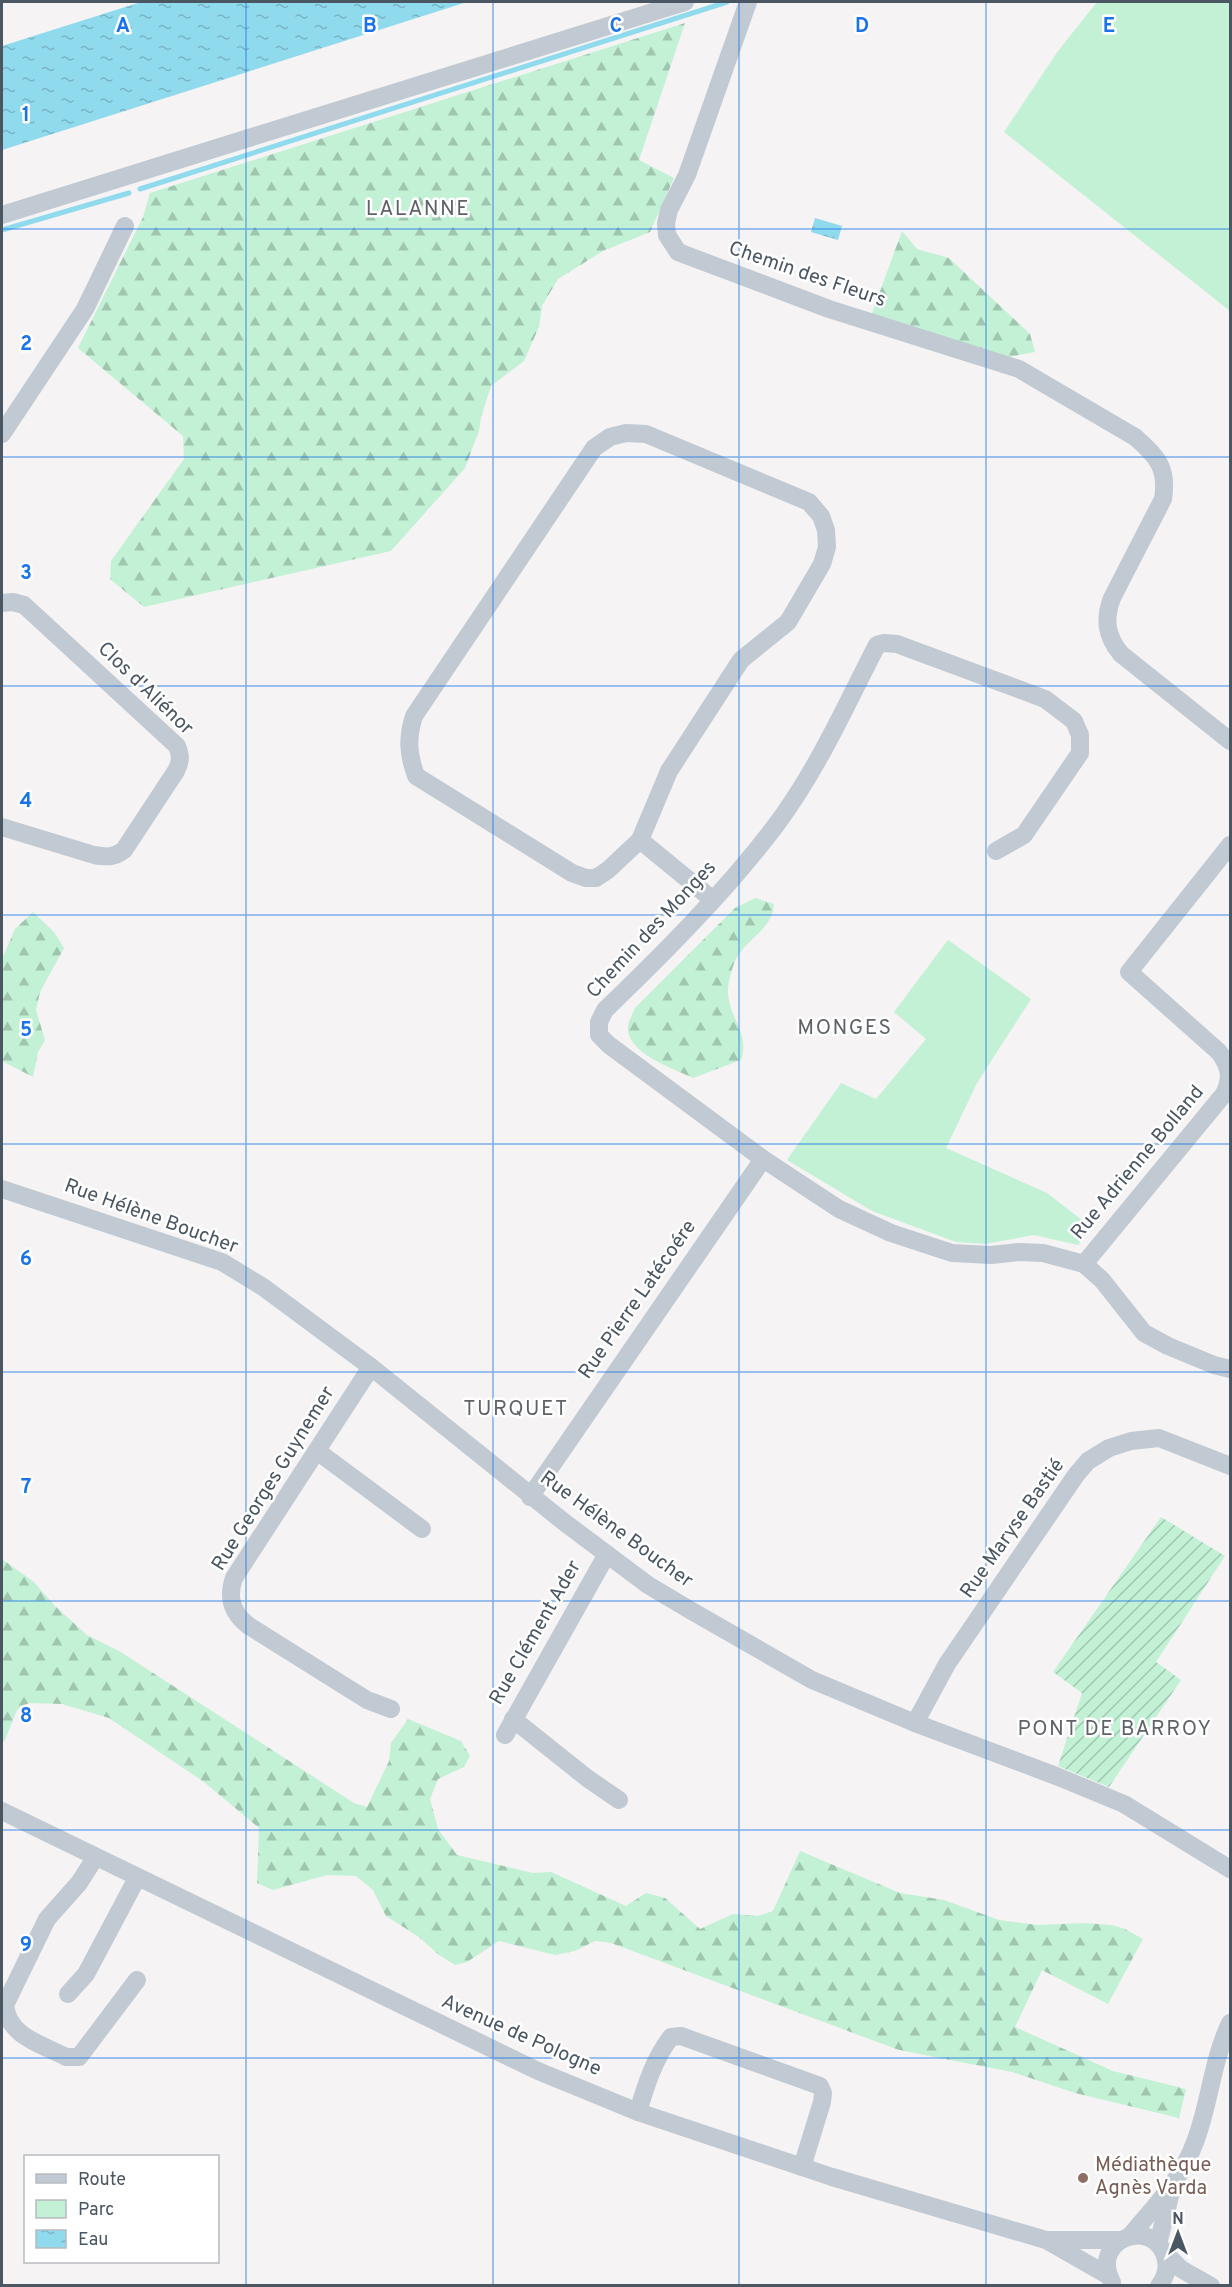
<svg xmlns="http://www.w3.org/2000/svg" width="1232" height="2287" font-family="Overpass,sans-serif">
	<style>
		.green { fill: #c3f1d5 }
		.forest { fill: url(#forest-firs) }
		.garden { fill: url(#garden-furrows) }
		.water { fill: url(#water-ripples) }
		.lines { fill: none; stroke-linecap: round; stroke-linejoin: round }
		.stream { stroke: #90daee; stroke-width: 5 }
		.minor { stroke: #c1cad2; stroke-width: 18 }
		.grid { fill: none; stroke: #1a73e8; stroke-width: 1.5; stroke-opacity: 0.55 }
		.education-dot { fill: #8d6e63; stroke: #fff; stroke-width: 2 }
		.labels { text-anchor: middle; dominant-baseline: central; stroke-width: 5; stroke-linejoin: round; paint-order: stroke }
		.street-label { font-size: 20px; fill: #4a5661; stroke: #fff }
		.education-label { font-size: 20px; fill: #785e54; stroke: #fff; text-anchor: start }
		.neighbourhood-label { font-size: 21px; letter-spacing: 1.5px; fill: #5f6368; stroke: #fff }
		.grid-label { font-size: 20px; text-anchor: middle; font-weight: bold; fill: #1a73e8; stroke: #fff; stroke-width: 5; stroke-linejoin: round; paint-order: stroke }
	</style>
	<defs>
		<pattern id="forest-firs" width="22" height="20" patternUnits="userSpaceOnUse" patternTransform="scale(1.5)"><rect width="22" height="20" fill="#c3f1d5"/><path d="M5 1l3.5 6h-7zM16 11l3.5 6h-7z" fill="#a0c6b0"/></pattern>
		<pattern id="garden-furrows" width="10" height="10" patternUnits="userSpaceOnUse" patternTransform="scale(1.5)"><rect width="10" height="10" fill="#c3f1d5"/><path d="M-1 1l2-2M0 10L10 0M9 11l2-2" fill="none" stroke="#a0c6b0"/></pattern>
		<pattern id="water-ripples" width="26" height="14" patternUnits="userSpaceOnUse" patternTransform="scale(1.5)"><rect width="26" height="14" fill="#90daee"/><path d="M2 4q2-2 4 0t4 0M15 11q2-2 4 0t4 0" fill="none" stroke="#78b4c4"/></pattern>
	</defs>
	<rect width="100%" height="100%" fill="#f5f3f3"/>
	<g class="green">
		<polygon points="1097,2 1230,2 1230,311 1004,132 1058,51"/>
		<polygon points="948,940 1031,999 977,1083 946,1148 1047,1193 1091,1227 1078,1245 1034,1235 985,1244 956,1242 872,1211 787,1160 841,1083 876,1099 926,1039 894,1012"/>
	</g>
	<g class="forest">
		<polygon points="685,23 639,160 674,178 650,232 603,251 558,279 542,306 539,327 524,361 491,386 481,417 479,431 465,468 391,551 144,607 110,579 111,561 184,459 183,436 78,348 143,217 150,193"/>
		<polygon points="902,231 917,249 949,258 1030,334 1035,352 1008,357 871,316"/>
		<path d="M755,898l19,6c-2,27 -29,35 -39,57 -3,7 -6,19 -7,27 -2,26 23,46 13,72l-48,18c-19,-9 -68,-25 -65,-52 1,-6 5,-13 7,-18l100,-100z"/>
		<polygon points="33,912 54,932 64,948 40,992 36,1010 45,1040 38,1052 33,1077 2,1061 2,959 15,929"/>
		<polygon points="2,1559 34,1582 55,1606 87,1635 119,1651 354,1803 367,1807 389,1761 391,1743 408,1719 461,1741 470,1756 464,1767 438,1779 430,1799 438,1829 457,1855 533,1873 551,1872 626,1906 646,1893 665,1898 700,1929 733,1914 758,1916 773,1911 800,1851 900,1893 944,1900 999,1920 1038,1925 1084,1923 1112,1925 1125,1929 1143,1939 1108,2004 1042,1970 1015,2027 1113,2071 1186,2089 1179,2118 1075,2093 1012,2072 899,2050 611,1943 595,1941 575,1951 555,1955 499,1941 467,1962 455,1965 439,1955 419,1937 386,1916 373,1890 356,1876 327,1875 273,1890 257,1883 259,1828 204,1782 109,1718 62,1704 29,1703 17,1710 5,1740 2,1742"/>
	</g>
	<polygon class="garden" points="1161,1517 1225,1556 1156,1662 1181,1680 1109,1787 1058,1766 1082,1693 1053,1672"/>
	<g class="water">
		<polygon points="141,2 467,2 2,150 2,46"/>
		<polygon points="815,218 842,226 838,240 811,232"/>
	</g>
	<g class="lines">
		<g class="stream">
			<polyline points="140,189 727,2"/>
			<polyline points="2,230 129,193"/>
		</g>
		<g class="minor">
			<path d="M748,2l-61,173 -18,35 -3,13 1,12 11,17 151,57 190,60 116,68c22,19 33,31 28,62l-51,99c-8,21 -6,38 9,56l109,87"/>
			<polyline points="2,215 685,2"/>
			<path d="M626,433l20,1 163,68 12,14 5,14 1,17 -5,17 -34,58 -47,38 -72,111 -29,69 -32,30 -12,8h-10l-14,-5 -156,-97c-8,-22 -9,-38 -2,-60l180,-268 16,-11z"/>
			<polyline points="2,434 85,309 125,226"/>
			<path d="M2,603l11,-1 11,3 153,141c4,10 4,15 -1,25l-52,79c-10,8 -18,7 -30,5l-92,-28"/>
			<polyline points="640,840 713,900"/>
			<path d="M996,851l28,-16 56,-82v-18l-6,-14 -29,-22 -148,-55 -13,-1 -7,2c-32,62 -61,128 -104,184 -49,64 -109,124 -168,181l-6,12v13l10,10 154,114 76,50 52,24 61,20 39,2 28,-3 24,1 41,11 18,16 42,53 24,13 46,19 16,4"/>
			<polyline points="2,1189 222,1262 263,1287 371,1367 564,1522 648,1585 690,1610 812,1680 915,1723 1056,1776 1124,1804 1230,1869"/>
			<path d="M1084,1264l140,-170c8,-16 6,-27 -5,-42l-90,-80 101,-127"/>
			<path d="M371,1367l-137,211c-7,20 -2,35 15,48l118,74 24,9"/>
			<polyline points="317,1451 422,1529"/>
			<polyline points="530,1497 763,1159"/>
			<polyline points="513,1719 587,1778 619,1800"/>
			<polyline points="915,1723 947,1664 1076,1475 1088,1461 1109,1448 1131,1441 1159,1438 1230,1466"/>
			<polyline points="505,1735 607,1554"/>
			<polyline points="2,1811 538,2071 638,2112 832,2177 1046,2240 1109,2276"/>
			<path d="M95,1858l-16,25 -32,36 -42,86c3,31 36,39 61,52h13l58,-77"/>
			<polyline points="68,1994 86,1974 137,1878"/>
			<path d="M638,2112c8,-27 16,-53 33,-75l10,-1 139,50 3,7 -1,9 -20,65"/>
			<path d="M1130,2236c24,-29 52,-57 65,-94 15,-39 17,-81 35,-119"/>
			<polyline points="1047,2240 1121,2240"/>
			<polyline points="1158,2244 1171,2192"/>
			<polyline points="1165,2253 1181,2269 1211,2286"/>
			<path d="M1112,2282c-24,-44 45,-67 54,-22 2,9 -1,18 -7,26"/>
		</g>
	</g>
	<path class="grid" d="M246,2v2284M493,2v2284M739,2v2284M986,2v2284M2,229h1228M2,457h1228M2,686h1228M2,915h1228M2,1144h1228M2,1372h1228M2,1601h1228M2,1830h1228M2,2058h1228"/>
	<circle class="education-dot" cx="1083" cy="2178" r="6"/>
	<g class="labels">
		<g class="street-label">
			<text transform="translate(807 275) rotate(19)">Chemin des Fleurs</text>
			<text transform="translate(145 689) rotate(44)">Clos d'Aliénor</text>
			<text transform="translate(652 930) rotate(-47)">Chemin des Monges</text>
			<text transform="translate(1138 1163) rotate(-50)">Rue Adrienne Bolland</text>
			<text transform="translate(151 1217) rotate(20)">Rue Hélène Boucher</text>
			<text transform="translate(638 1300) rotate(-55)">Rue Pierre Latécoére</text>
			<text transform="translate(274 1479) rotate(-58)">Rue Georges Guynemer</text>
			<text transform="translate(1013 1529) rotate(-55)">Rue Maryse Bastié</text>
			<text transform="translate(616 1530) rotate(36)">Rue Hélène Boucher</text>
			<text transform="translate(536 1633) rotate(-60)">Rue Clément Ader</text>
			<text transform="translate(521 2036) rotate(24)">Avenue de Pologne</text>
		</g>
		<g class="education-label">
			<text x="1095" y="2166">Médiathèque<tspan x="1095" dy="23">Agnès Varda</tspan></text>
		</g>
		<g class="neighbourhood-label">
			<text x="418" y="209">LALANNE</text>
			<text x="845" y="1028">MONGES</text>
			<text x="516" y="1409">TURQUET</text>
			<text x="1115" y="1729">PONT DE BARROY</text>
		</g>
	</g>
	<g class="grid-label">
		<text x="123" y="32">A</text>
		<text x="370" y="32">B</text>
		<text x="616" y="32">C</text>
		<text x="862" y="32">D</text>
		<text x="1109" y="32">E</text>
		<text x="26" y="121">1</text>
		<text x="26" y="350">2</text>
		<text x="26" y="579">3</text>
		<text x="26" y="807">4</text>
		<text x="26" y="1036">5</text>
		<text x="26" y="1265">6</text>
		<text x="26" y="1493">7</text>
		<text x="26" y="1722">8</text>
		<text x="26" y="1951">9</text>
	</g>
	<rect width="1232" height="2287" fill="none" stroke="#4a5661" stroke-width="6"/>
	<rect x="24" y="2155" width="195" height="108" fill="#ffffff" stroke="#b7bbc0" stroke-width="1.5"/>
	<rect x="36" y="2174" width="30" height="9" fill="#c1cad2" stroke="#b7bbc0" stroke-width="1.5"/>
	<text x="78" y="2185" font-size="18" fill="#4a5661">Route</text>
	<rect x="36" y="2200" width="30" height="18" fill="#c3f1d5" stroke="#b7bbc0" stroke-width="1.5"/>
	<text x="78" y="2215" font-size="18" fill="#4a5661">Parc</text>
	<rect x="36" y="2230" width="30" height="18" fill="url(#water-ripples)" stroke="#b7bbc0" stroke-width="1.5"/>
	<text x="78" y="2245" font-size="18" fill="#4a5661">Eau</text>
	<g transform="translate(1178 2233)" stroke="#ffffff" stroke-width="4.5" paint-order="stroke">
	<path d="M0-4.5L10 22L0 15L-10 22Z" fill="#4a5661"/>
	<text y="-9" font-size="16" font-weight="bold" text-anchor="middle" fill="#4a5661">N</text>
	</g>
</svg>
